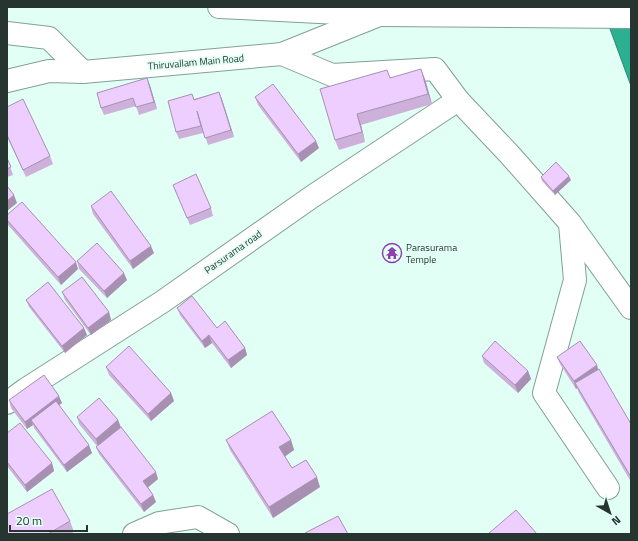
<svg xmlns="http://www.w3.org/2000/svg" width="638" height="541" font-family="'Titillium Web',sans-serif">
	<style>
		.water { fill: #2bb191; stroke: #2a8c74 }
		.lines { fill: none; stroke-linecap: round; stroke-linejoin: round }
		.minor-casing { stroke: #80a196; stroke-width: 24 }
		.major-casing { stroke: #80a196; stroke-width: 24 }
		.highway-casing { stroke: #80a196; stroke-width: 24 }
		.minor { stroke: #fff; stroke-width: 22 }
		.major { stroke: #fff; stroke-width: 22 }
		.highway { stroke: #fff; stroke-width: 22 }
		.wall { fill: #cdb1da }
		.shaded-wall { fill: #a790b2 }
		.building { fill: #eecefe; stroke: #a790b2 }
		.labels { text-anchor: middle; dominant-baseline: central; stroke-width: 3.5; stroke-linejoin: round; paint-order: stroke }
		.street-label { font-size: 10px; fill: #273530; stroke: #e2fff5 }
		.poi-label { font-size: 10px; fill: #273530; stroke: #e2fff5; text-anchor: start }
	</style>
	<rect width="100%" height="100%" fill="#e2fff5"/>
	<polygon class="water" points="602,7 631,7 631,86"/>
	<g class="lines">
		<defs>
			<g id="minor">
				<polyline points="7,33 49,38 83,72"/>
				<polyline points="282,54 332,75 435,69 458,100 510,155 570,223 631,308"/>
				<polyline points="570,224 575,280 544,393 608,488"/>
				<polyline points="7,403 26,389 162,302 313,196 458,100"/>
			</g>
			<g id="major">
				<polyline points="7,81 49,71 83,72 282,54 379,15"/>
				<polyline points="134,534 159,523 198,517 228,534"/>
			</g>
			<polyline id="highway" points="219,7 379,15 631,17"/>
		</defs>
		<use href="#minor" class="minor-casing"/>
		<use href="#major" class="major-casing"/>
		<use href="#highway" class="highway-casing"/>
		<use href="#minor" class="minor"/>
		<use href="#major" class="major"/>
		<use href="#highway" class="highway"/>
	</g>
	<g class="wall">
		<polygon points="387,70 390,78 425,79 432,104 361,125 365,142 339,150 335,140"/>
		<polygon points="147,78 157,109 139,115 136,106 104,115 101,108"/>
		<polygon points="219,92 234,137 208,145 201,124 203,133 179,139 176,132 194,99"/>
		<polygon points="255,97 319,148 301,162 258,105"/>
		<polygon points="7,107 50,156 53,164 26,177 7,137"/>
		<polygon points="7,158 13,175 7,177"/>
		<polygon points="541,177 571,180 555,195 542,181"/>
		<polygon points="173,185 211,208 213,216 190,225"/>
		<polygon points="91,206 154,253 133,269 93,214"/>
		<polygon points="7,215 78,269 61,285 8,225 7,223"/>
		<polygon points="77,261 127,280 107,298 79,269"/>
		<polygon points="62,292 109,312 111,320 91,335 65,300"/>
		<polygon points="26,300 84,328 87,335 65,353 29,307"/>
		<polygon points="177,308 217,328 245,348 247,355 231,368 212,343 205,348 180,315"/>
		<polygon points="482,356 528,371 531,379 518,393 484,363"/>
		<polygon points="557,357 598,369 631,424 631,482 579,393 577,388 576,389 560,364"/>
		<polygon points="106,367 171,393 174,401 151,421 109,375"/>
		<polygon points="9,400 62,403 59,405 92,453 67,472 34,428 33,425 27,429 11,408"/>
		<polygon points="77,417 118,420 121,427 158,479 148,487 153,495 156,502 144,512 99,454 96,447 97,446 79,424"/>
		<polygon points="7,433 52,463 54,471 27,492 7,466"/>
		<polygon points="226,440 291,440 294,450 285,456 292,468 320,487 273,518 230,450"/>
		<polygon points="70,521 74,532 70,534 7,534"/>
	</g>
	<g class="shaded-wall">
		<polygon points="421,69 425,79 432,104 428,94"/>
		<polygon points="147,78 150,85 157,109 154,102"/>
		<polygon points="219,92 222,99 234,137 231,130"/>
		<polygon points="197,111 200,118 203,133 201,126"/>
		<polygon points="357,114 361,125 365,142 362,132"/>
		<polygon points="316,141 319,148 301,162 298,154"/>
		<polygon points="569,176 571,180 555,195 553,191"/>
		<polygon points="14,195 17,203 7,211 7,201"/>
		<polygon points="151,246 154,253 133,269 130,261"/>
		<polygon points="76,262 78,269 61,285 58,277"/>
		<polygon points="124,273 127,280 107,298 104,291"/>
		<polygon points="109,312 111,320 91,335 88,328"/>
		<polygon points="84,328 87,335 65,353 62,346"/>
		<polygon points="209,335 212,343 205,348 202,341"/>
		<polygon points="245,348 247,355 231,368 228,360"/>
		<polygon points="597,365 599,373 575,383 577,388 576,389 574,381"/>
		<polygon points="528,371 531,379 518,393 515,385"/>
		<polygon points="171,393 174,401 151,421 148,414"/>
		<polygon points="59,396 62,403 34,424 31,420 33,425 27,429 25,422"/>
		<polygon points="118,420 121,428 98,447 96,439"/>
		<polygon points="291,440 294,450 283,458 279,447"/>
		<polygon points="89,445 92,453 67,472 64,465"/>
		<polygon points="52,463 54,471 27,492 25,485"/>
		<polygon points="156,472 158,479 146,489 143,481"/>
		<polygon points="317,477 320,487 273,518 269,507"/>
		<polygon points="153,495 156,502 144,512 141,504"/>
	</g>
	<g class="building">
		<polygon points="421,69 428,94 357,114 362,132 335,140 320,89 387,70 390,78"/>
		<polygon points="147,78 154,102 136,107 133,98 101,108 97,93"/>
		<polygon points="273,84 316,141 298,154 255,97"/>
		<polygon points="219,92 231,130 205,138 197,111 201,126 176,132 168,101 192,94 194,100"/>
		<polygon points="23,99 50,156 23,170 7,135 7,107"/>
		<polygon points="7,158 11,167 7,169"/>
		<polygon points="556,162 569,176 553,191 541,177"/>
		<polygon points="196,174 211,208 187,218 173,185"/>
		<polygon points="7,186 14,195 7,201"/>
		<polygon points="111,191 151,246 130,261 91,206"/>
		<polygon points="22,202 76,262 58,277 7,220 7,215"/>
		<polygon points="97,243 124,273 104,291 77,261"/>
		<polygon points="82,277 109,312 88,328 62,292"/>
		<polygon points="48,282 84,328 62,346 26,300"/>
		<polygon points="192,296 217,328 225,321 245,348 228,360 209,335 202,341 177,308"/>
		<polygon points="495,341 528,371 515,385 482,356"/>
		<polygon points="580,341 597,365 574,381 557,357"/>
		<polygon points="129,346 171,393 148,414 106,367"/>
		<polygon points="599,369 631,424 631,477 575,383"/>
		<polygon points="44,375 59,396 25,422 9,400"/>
		<polygon points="99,398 118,420 96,439 77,417"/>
		<polygon points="56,401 89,445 64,465 31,420"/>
		<polygon points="272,411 291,440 279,447 292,468 306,460 317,477 269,507 226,440"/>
		<polygon points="20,423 52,463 25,485 7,462 7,433"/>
		<polygon points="121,427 156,472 143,481 153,495 141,504 96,447"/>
		<polygon points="52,489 70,521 48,534 7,534 7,514"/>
		<polygon points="516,510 537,534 488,534"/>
		<polygon points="338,516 348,534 305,534 305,533"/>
	</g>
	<defs>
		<symbol id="temple-ring" viewBox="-11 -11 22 22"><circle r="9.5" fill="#e2fff5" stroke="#8f41b1" stroke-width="1.5"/><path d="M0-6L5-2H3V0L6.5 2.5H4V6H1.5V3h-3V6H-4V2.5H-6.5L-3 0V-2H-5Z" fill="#8f41b1"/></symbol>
	</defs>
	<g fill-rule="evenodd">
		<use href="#temple-ring" x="381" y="242" width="22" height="22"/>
	</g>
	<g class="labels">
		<g class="street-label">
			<text transform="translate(196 62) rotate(-5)">Thiruvallam Main Road</text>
			<text transform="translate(233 252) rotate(-35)">Parsurama road</text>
		</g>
		<g class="poi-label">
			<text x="406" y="247">Parasurama<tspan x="406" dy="12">Temple</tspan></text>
		</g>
	</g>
	<rect width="638" height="541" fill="none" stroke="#273530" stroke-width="16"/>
	<g transform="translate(610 513) rotate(141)" stroke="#e2fff5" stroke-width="3" paint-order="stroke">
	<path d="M0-3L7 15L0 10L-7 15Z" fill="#273530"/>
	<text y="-6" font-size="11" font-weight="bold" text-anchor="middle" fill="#273530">N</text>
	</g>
	<path d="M10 525v6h77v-6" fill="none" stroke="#273530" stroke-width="2"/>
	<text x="16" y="525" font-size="12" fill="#273530" stroke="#e2fff5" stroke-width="3" paint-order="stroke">20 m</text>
</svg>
